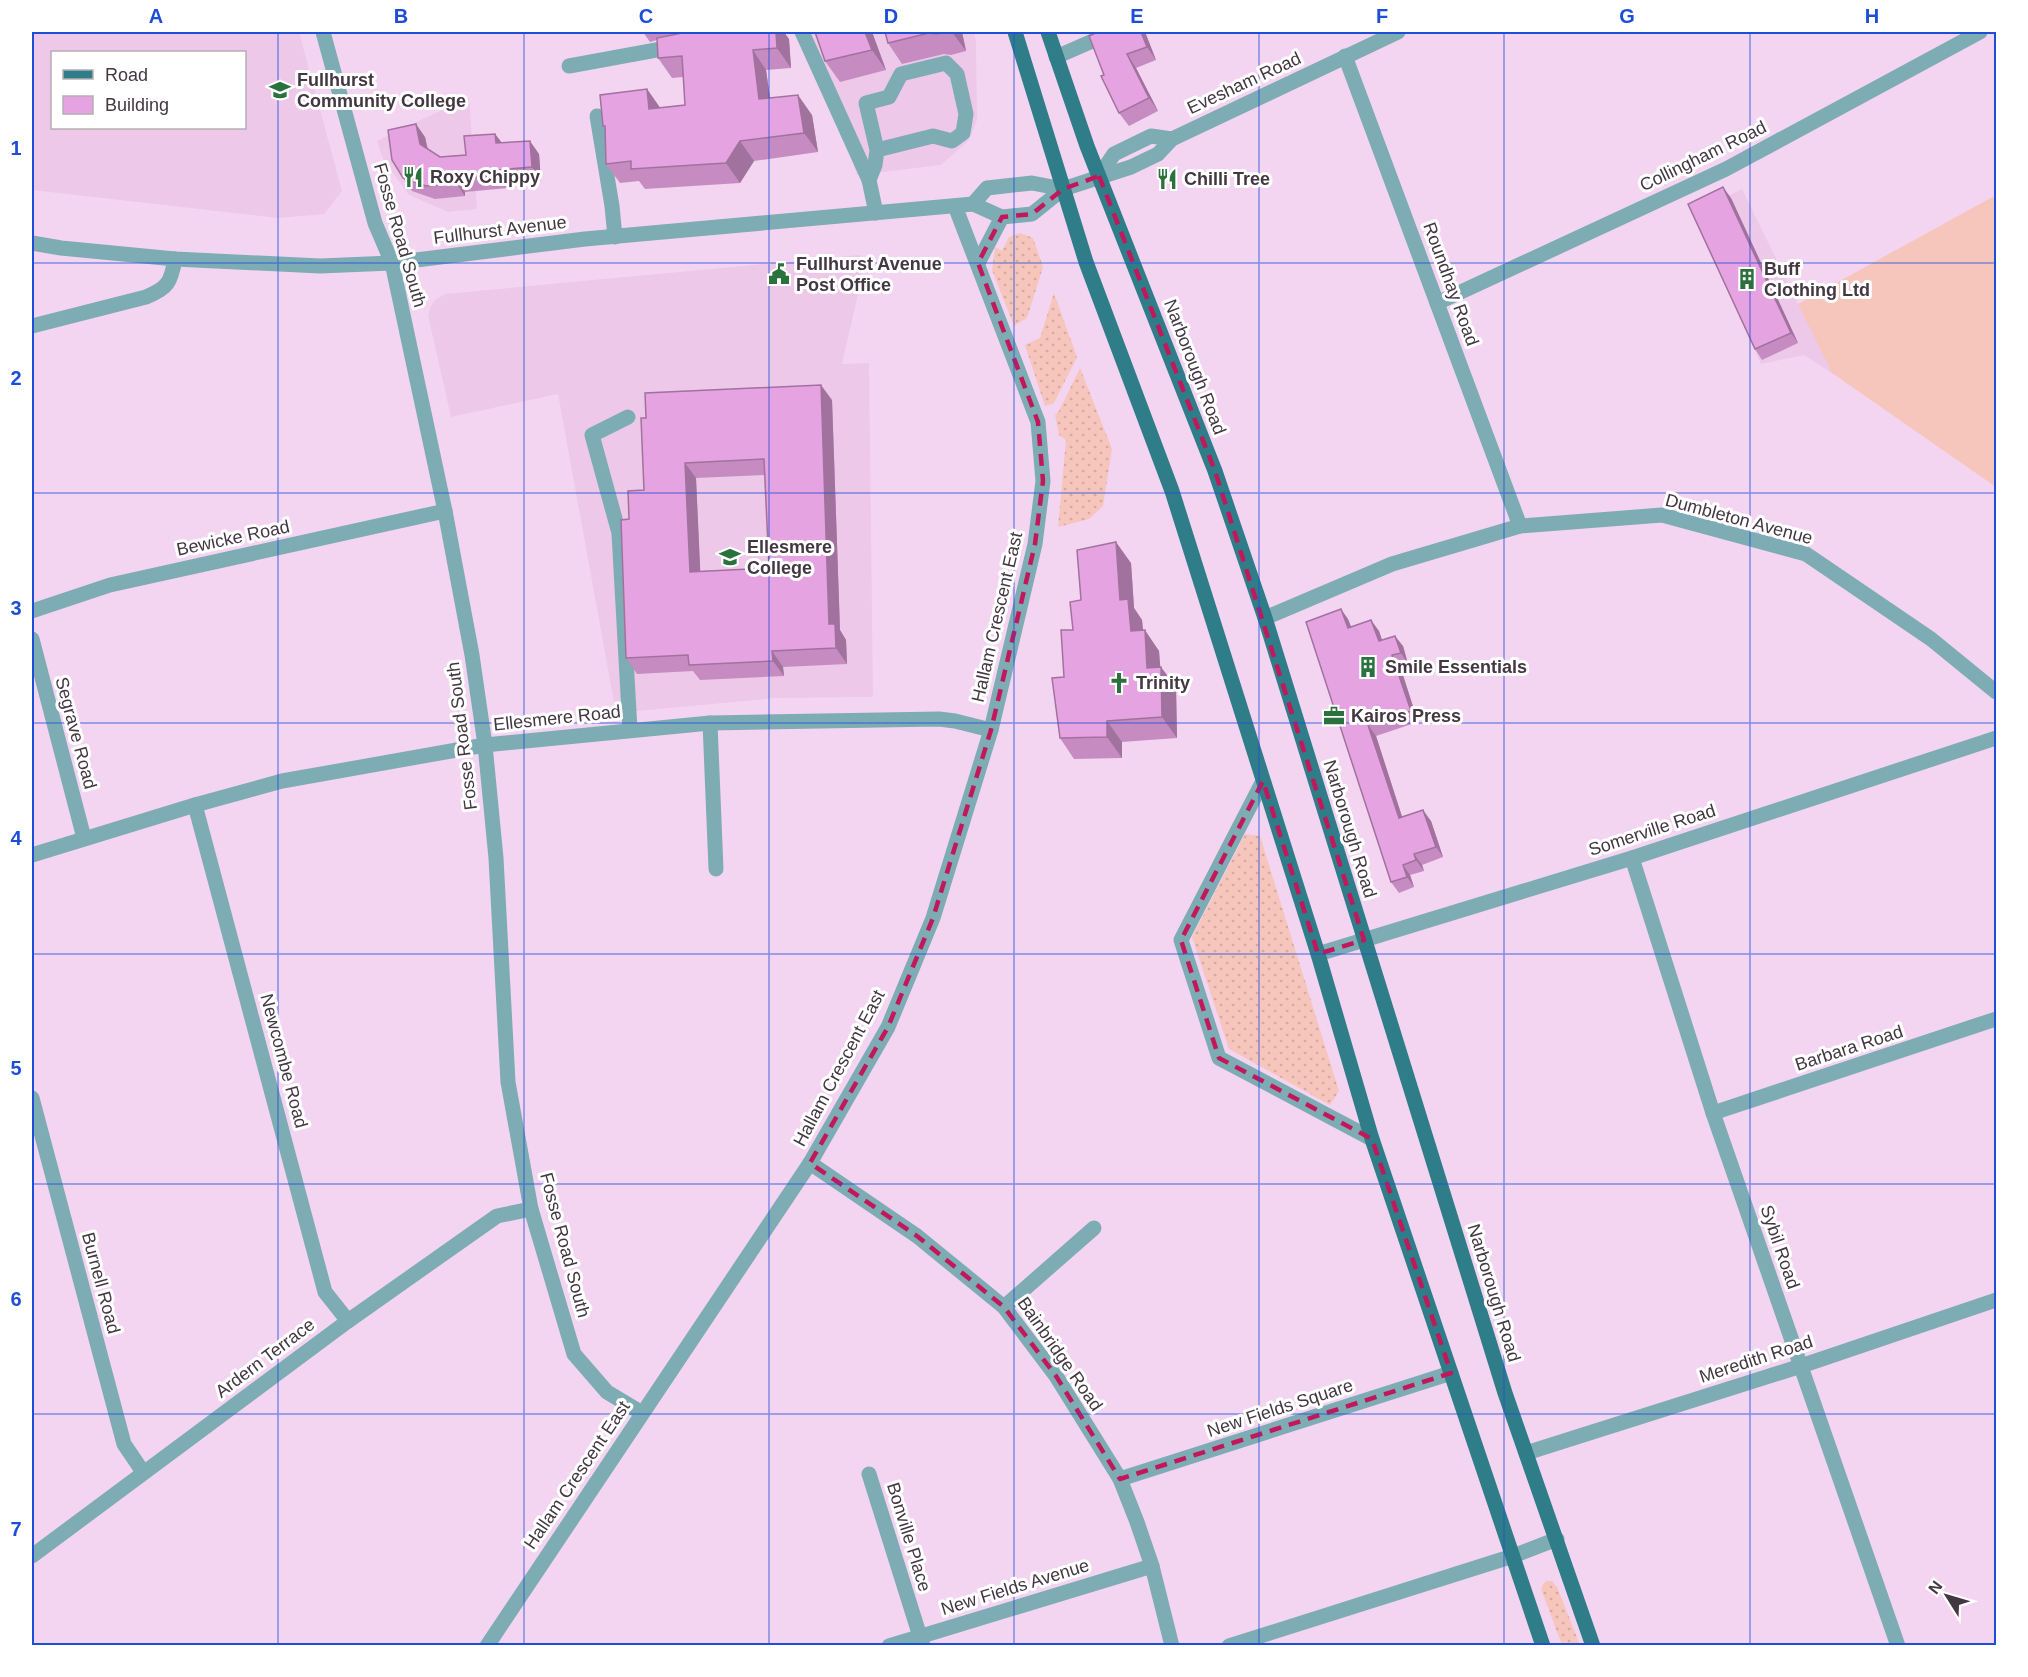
<svg xmlns="http://www.w3.org/2000/svg" width="2028" height="1677" font-family="Arial,sans-serif">
	<style>
		.built { fill: #edc8e9; fill-rule: evenodd }
		.grass { fill: url(#grass-dots) }
		.garden { fill: #f6c5bc }
		.lines { fill: none; stroke-linecap: round; stroke-linejoin: round }
		.minor { stroke: #7eacb4; stroke-width: 15 }
		.major { stroke: #2f7d88; stroke-width: 15 }
		.wall { fill: #c68cc2; fill-rule: evenodd }
		.shaded-wall { fill: #a1729e }
		.building { fill: #e6a3e1; stroke: #a1729e; stroke-width: 1.5; fill-rule: evenodd }
		.marked { fill: none; stroke: #c2185b; stroke-width: 4.5; stroke-dasharray: 12 8; stroke-linejoin: round }
		.grid { fill: none; stroke: #1d4ed8; stroke-width: 1.5; stroke-opacity: 0.55 }
		.labels { text-anchor: middle; dominant-baseline: central; stroke-width: 6; stroke-linejoin: round; paint-order: stroke }
		.poi-label { font-size: 18px; font-weight: bold; fill: #433742; stroke: #fff; text-anchor: start }
		.street-label { font-size: 18px; fill: #433742; stroke: #fff }
		.neatline { fill: none; stroke: #1d4ed8; stroke-width: 2 }
		.grid-label { font-size: 20px; text-anchor: middle; font-weight: bold; fill: #1d4ed8 }
	</style>
	<defs>
		<pattern id="grass-dots" width="8" height="8" patternUnits="userSpaceOnUse" patternTransform="scale(1.5)"><rect width="8" height="8" fill="#f6c5bc"/><path d="M2 2h.1M6 6h.1" fill="none" stroke="#d4aaa3" stroke-width="1.8" stroke-linecap="round"/></pattern>
	</defs>
	<rect width="100%" height="100%" fill="#f4d5f1"/>
	<g class="built">
		<path d="M32,32h267l43,159 -18,23 -46,4 -246,-28zM244,52v76h-192v-76z"/>
		<polygon points="809,32 974,32 976,41 977,120 969,140 941,165 857,175"/>
		<polygon points="469,97 477,209 448,212 409,195 384,161 377,141"/>
		<polygon points="1742,189 1832,373 1804,355 1761,364 1692,213"/>
		<polygon points="860,255 861,281 842,364 869,363 873,697 776,698 616,713 558,394 451,417 428,315 431,306 435,300 445,294"/>
	</g>
	<g class="grass">
		<polygon points="1020,233 1033,238 1043,267 1027,318 1014,326 992,270 995,247 1002,251 1009,237"/>
		<polygon points="1054,293 1077,357 1054,403 1045,406 1025,345 1040,338"/>
		<polygon points="1080,368 1112,449 1103,506 1089,519 1058,527 1066,440 1059,435 1055,415 1059,411"/>
		<polygon points="1245,834 1260,836 1339,1091 1330,1105 1229,1049 1192,937"/>
		<polygon points="1547,1581 1552,1581 1557,1587 1580,1645 1562,1645 1541,1589 1543,1584"/>
	</g>
	<polygon class="garden" points="1996,195 1996,487 1832,373 1798,304"/>
	<g class="lines">
		<g class="minor">
			<polyline points="323,32 375,223 392,263 445,511 472,655 485,745 496,858 508,1082 531,1209 574,1354 607,1392 642,1413"/>
			<polyline points="802,32 869,180"/>
			<polyline points="1345,56 1520,526"/>
			<polyline points="1056,57 1113,32"/>
			<polyline points="569,66 678,46"/>
			<polyline points="597,116 612,206 615,237"/>
			<polyline points="1099,176 1114,154 1151,136 1172,139"/>
			<polyline points="973,204 987,188 1032,183 1063,189"/>
			<polyline points="876,213 869,180 875,165 877,150 866,103 889,97 901,74 946,63 957,74 966,114 963,133 952,141 933,136 877,150"/>
			<polyline points="32,243 61,248 175,259 320,266 392,263 585,239 973,204 1002,217 1032,214 1063,189 1131,167 1158,154 1172,139 1398,32"/>
			<polyline points="978,263 1002,217"/>
			<polyline points="1437,303 1726,169 1980,32"/>
			<path d="M32,326l114,-29c22,-9 25,-15 29,-38"/>
			<polyline points="628,417 592,435 619,533 630,730"/>
			<polyline points="32,611 110,585 445,511"/>
			<polyline points="1265,618 1392,564 1520,526 1662,515 1806,554 1931,639 1996,692"/>
			<polyline points="32,639 84,838"/>
			<polyline points="710,723 716,869"/>
			<polyline points="1263,781 1181,940 1219,1058 1372,1139"/>
			<polyline points="195,805 325,1292 348,1321"/>
			<polyline points="32,855 195,805 282,781 485,745 710,723 939,719 955,721 991,730"/>
			<polyline points="1632,858 1713,1113 1898,1646"/>
			<polyline points="1318,954 1632,858 1996,738"/>
			<polyline points="32,1098 124,1444 143,1472"/>
			<polyline points="1713,1113 1996,1019"/>
			<polyline points="810,1163 917,1236 1004,1307 1056,1376 1120,1479 1137,1522 1152,1566 1172,1646"/>
			<polyline points="1004,1307 1094,1228"/>
			<polyline points="1526,1453 1801,1366 1996,1300"/>
			<polyline points="869,1474 923,1646"/>
			<polyline points="1120,1479 1451,1373"/>
			<polyline points="32,1556 348,1321 497,1216 531,1209"/>
			<polyline points="487,1646 810,1163 888,1027 933,918 991,730 1035,544 1043,481 1038,422 955,206"/>
			<polyline points="889,1646 1152,1566"/>
			<polyline points="1229,1646 1513,1556 1557,1539"/>
		</g>
		<g class="major">
			<polyline points="1015,32 1086,262 1172,491 1318,954 1372,1139 1543,1646"/>
			<polyline points="1048,32 1087,146 1215,471 1265,618 1505,1393 1593,1646"/>
		</g>
	</g>
	<g class="wall">
		<polygon points="643,32 685,32 679,33 789,39 791,68 766,70 770,98 812,115 818,152 754,161 740,183 645,189 639,181 620,183 606,164 605,129 603,126 647,89 660,108 685,105 683,77 672,78 658,58 657,40 650,42"/>
		<polygon points="815,32 872,32 886,70 840,82 825,61"/>
		<polygon points="885,32 962,32 966,51 951,55 944,54 902,64 888,43"/>
		<polygon points="1098,32 1145,32 1156,60 1136,68 1158,111 1129,126 1119,113 1104,75"/>
		<polygon points="495,134 502,143 539,154 541,181 508,184 508,188 465,192 465,196 435,199 412,191 403,178 425,137 428,149 440,157 466,155"/>
		<polygon points="1731,198 1798,343 1762,360 1755,349"/>
		<path d="M832,400l8,230 6,10 1,24 -64,3 1,9 -84,4 -7,-9 -56,3 -11,-16 3,-139 15,-29 -3,-72zM765,475l4,93 -69,3 -4,-93z"/>
		<polygon points="1131,563 1134,608 1142,620 1143,630 1159,651 1160,667 1176,687 1177,738 1122,742 1122,758 1074,759 1060,738 1064,677 1073,630"/>
		<polygon points="1348,619 1351,627 1379,631 1382,640 1403,646 1408,664 1400,666 1418,722 1376,736 1402,817 1431,821 1443,857 1422,865 1424,871 1410,875 1414,887 1399,893 1391,882"/>
	</g>
	<g class="shaded-wall">
		<polygon points="776,32 784,32 789,39 791,68 777,48"/>
		<polygon points="865,32 872,32 886,70 872,50"/>
		<polygon points="952,32 962,32 966,51"/>
		<polygon points="1141,32 1145,32 1156,60 1147,47"/>
		<polygon points="753,50 766,70 773,119 759,99"/>
		<polygon points="1127,54 1136,68 1158,111 1149,98"/>
		<polygon points="647,89 661,109 649,109"/>
		<polygon points="798,95 812,115 818,152 804,133"/>
		<polygon points="416,124 425,137 429,157 420,144"/>
		<polygon points="495,134 505,147 496,143"/>
		<polygon points="530,141 539,154 541,181 532,167"/>
		<polygon points="740,141 754,161 740,183 726,163"/>
		<polygon points="498,170 508,184 508,188 499,175"/>
		<polygon points="455,179 465,192 465,196 456,183"/>
		<polygon points="1723,187 1731,198 1798,343 1791,333"/>
		<polygon points="821,385 832,400 840,630 846,640 847,664 836,648 829,624"/>
		<polygon points="685,463 696,478 701,587 690,572"/>
		<polygon points="1116,542 1131,563 1134,608 1142,620 1145,652 1131,631 1120,600"/>
		<polygon points="1341,609 1348,619 1356,639 1348,628"/>
		<polygon points="1371,620 1379,631 1386,652 1379,641"/>
		<polygon points="1145,630 1159,651 1162,688 1161,667 1176,687 1177,738 1162,717 1147,668"/>
		<polygon points="1395,636 1403,646 1408,664 1401,653"/>
		<polygon points="772,651 783,667 784,676 773,661"/>
		<polygon points="1392,655 1400,666 1418,722 1411,711"/>
		<polygon points="1107,721 1122,742 1122,758 1107,737"/>
		<polygon points="1368,725 1376,736 1406,829 1399,818"/>
		<polygon points="1423,810 1431,821 1443,857 1436,847"/>
		<polygon points="1414,854 1422,865 1424,871 1416,860"/>
		<polygon points="1403,865 1410,875 1414,887 1407,877"/>
	</g>
	<g class="building">
		<polygon points="687,32 776,32 777,48 753,50 759,99 798,95 804,133 740,141 726,163 631,169 631,161 606,164 605,126 603,126 600,95 647,89 649,109 685,105 682,56 658,58 657,38"/>
		<polygon points="815,32 865,32 872,50 825,61"/>
		<polygon points="885,32 948,32 936,34 929,33 888,43"/>
		<polygon points="1098,32 1141,32 1147,47 1127,54 1149,98 1119,113 1101,76 1104,75 1089,36"/>
		<polygon points="416,124 420,144 440,157 466,155 464,136 495,134 496,143 530,141 532,167 498,170 499,175 455,179 456,183 426,186 403,178 392,160 388,130"/>
		<polygon points="1723,187 1791,333 1755,349 1688,204"/>
		<path d="M821,385l8,239h6l1,24 -64,3 1,10 -84,4 -1,-10 -62,3 -5,-138 8,-1 -1,-28 16,-1 -3,-72h5l-1,-25zM764,459l5,109 -79,4 -5,-109z"/>
		<polygon points="1116,542 1120,600 1128,599 1131,631 1145,630 1147,668 1161,667 1162,717 1107,721 1107,737 1060,738 1052,678 1064,677 1061,630 1073,630 1070,602 1081,600 1077,550"/>
		<polygon points="1341,609 1348,628 1371,620 1379,641 1395,636 1401,653 1392,655 1411,711 1368,725 1399,818 1423,810 1436,847 1414,854 1416,860 1403,865 1407,877 1391,882 1306,622"/>
	</g>
	<path class="marked" d="M1099,176l116,295 149,469 -46,14 -55,-173 -82,159 38,118 153,81 79,234 -331,106 -64,-103 -52,-69 -87,-71 -107,-73 78,-136 45,-109 58,-188 44,-186 8,-63 -5,-59 -60,-159 24,-46 30,-3 31,-25z"/>
	<path class="grid" d="M278,32v1614M524,32v1614M769,32v1614M1014,32v1614M1259,32v1614M1504,32v1614M1750,32v1614M32,263h1964M32,493h1964M32,723h1964M32,954h1964M32,1184h1964M32,1414h1964"/>
	<defs>
		<symbol id="school-bare" viewBox="-9 -9 18 18"><path d="M0-5L7-2L0 1L-7-2ZM-4 1L0 2.5L4 1V4Q0 6-4 4Z" fill="#2b713d" stroke="#fff" stroke-width="2.5" paint-order="stroke"/></symbol>
		<symbol id="restaurant-bare" viewBox="-9 -9 18 18"><path d="M-5-6h1v4h1v-4h1v4h1v-4h1v5L-1.5 .5V6h-2V.5L-5-1ZM5-6V6H3V1.5H1.5Q1.5-4 5-6Z" fill="#2b713d" stroke="#fff" stroke-width="2.5" paint-order="stroke"/></symbol>
		<symbol id="civic-bare" viewBox="-9 -9 18 18"><path d="M-.6-6.5H3V-4.5H.6V-3L4-1V1h2V6H-6V1h2V-1L-.6-3ZM-1.2 2.5V6h2.4V2.5Z" fill="#2b713d" stroke="#fff" stroke-width="2.5" paint-order="stroke"/></symbol>
		<symbol id="building-bare" viewBox="-9 -9 18 18"><path d="M-4-6H4V6H1V3H-1V6H-4ZM-2.5-4.3h1.7v1.8h-1.7ZM.8-4.3h1.7v1.8H.8ZM-2.5-1h1.7V.8h-1.7ZM.8-1h1.7V.8H.8Z" fill="#2b713d" stroke="#fff" stroke-width="2.5" paint-order="stroke"/></symbol>
		<symbol id="church-bare" viewBox="-9 -9 18 18"><path d="M-1.2-6h2.4v3.5h3.3v2.4h-3.3V6h-2.4V-.1h-3.3v-2.4h3.3Z" fill="#2b713d" stroke="#fff" stroke-width="2.5" paint-order="stroke"/></symbol>
		<symbol id="office-bare" viewBox="-9 -9 18 18"><path d="M-6-3h4V-5.5h4V-3h4V5H-6ZM-1-4.5V-3h2v-1.5ZM-6 0V1H6V0Z" fill="#2b713d" stroke="#fff" stroke-width="2.5" paint-order="stroke"/></symbol>
	</defs>
	<g fill-rule="evenodd">
		<use href="#school-bare" x="265" y="75" width="30" height="30"/>
		<use href="#restaurant-bare" x="398" y="162" width="30" height="30"/>
		<use href="#restaurant-bare" x="1152" y="164" width="30" height="30"/>
		<use href="#civic-bare" x="764" y="259" width="30" height="30"/>
		<use href="#building-bare" x="1732" y="264" width="30" height="30"/>
		<use href="#school-bare" x="715" y="542" width="30" height="30"/>
		<use href="#building-bare" x="1353" y="652" width="30" height="30"/>
		<use href="#church-bare" x="1104" y="668" width="30" height="30"/>
		<use href="#office-bare" x="1319" y="701" width="30" height="30"/>
	</g>
	<g class="labels">
		<g class="poi-label">
			<text x="297" y="80">Fullhurst<tspan x="297" dy="21">Community College</tspan></text>
			<text x="430" y="177">Roxy Chippy</text>
			<text x="1184" y="179">Chilli Tree</text>
			<text x="796" y="264">Fullhurst Avenue<tspan x="796" dy="21">Post Office</tspan></text>
			<text x="1764" y="269">Buff<tspan x="1764" dy="21">Clothing Ltd</tspan></text>
			<text x="747" y="547">Ellesmere<tspan x="747" dy="21">College</tspan></text>
			<text x="1385" y="667">Smile Essentials</text>
			<text x="1136" y="683">Trinity</text>
			<text x="1351" y="716">Kairos Press</text>
		</g>
		<g class="street-label">
			<text transform="translate(1244 83) rotate(-25)">Evesham Road</text>
			<text transform="translate(1703 156) rotate(-26)">Collingham Road</text>
			<text transform="translate(500 230) rotate(-7)">Fullhurst Avenue</text>
			<text transform="translate(400 235) rotate(74)">Fosse Road South</text>
			<text transform="translate(1451 284) rotate(70)">Roundhay Road</text>
			<text transform="translate(1195 367) rotate(69)">Narborough Road</text>
			<text transform="translate(1739 519) rotate(15)">Dumbleton Avenue</text>
			<text transform="translate(233 538) rotate(-12)">Bewicke Road</text>
			<text transform="translate(997 617) rotate(-77)">Hallam Crescent East</text>
			<text transform="translate(557 718) rotate(-6)">Ellesmere Road</text>
			<text transform="translate(76 733) rotate(75)">Segrave Road</text>
			<text transform="translate(462 736) rotate(-97)">Fosse Road South</text>
			<text transform="translate(1350 829) rotate(73)">Narborough Road</text>
			<text transform="translate(1652 830) rotate(-18)">Somerville Road</text>
			<text transform="translate(1849 1048) rotate(-18)">Barbara Road</text>
			<text transform="translate(284 1061) rotate(75)">Newcombe Road</text>
			<text transform="translate(839 1068) rotate(-62)">Hallam Crescent East</text>
			<text transform="translate(565 1245) rotate(75)">Fosse Road South</text>
			<text transform="translate(1780 1247) rotate(71)">Sybil Road</text>
			<text transform="translate(101 1283) rotate(75)">Burnell Road</text>
			<text transform="translate(1494 1293) rotate(73)">Narborough Road</text>
			<text transform="translate(1060 1354) rotate(55)">Bainbridge Road</text>
			<text transform="translate(265 1358) rotate(-37)">Ardern Terrace</text>
			<text transform="translate(1756 1359) rotate(-18)">Meredith Road</text>
			<text transform="translate(1280 1408) rotate(-18)">New Fields Square</text>
			<text transform="translate(577 1475) rotate(-56)">Hallam Crescent East</text>
			<text transform="translate(909 1537) rotate(73)">Bonville Place</text>
			<text transform="translate(1015 1587) rotate(-17)">New Fields Avenue</text>
		</g>
	</g>
	<rect width="2028" height="1677" fill="none" stroke="#ffffff" stroke-width="66"/>
	<rect x="51" y="51" width="195" height="78" fill="#ffffff" stroke="#b4afb3" stroke-width="1.5"/>
	<rect x="63" y="70" width="30" height="9" fill="#2f7d88" stroke="#b4afb3" stroke-width="1.5"/>
	<text x="105" y="81" font-size="18" fill="#433742">Road</text>
	<rect x="63" y="96" width="30" height="18" fill="#e6a3e1" stroke="#b4afb3" stroke-width="1.5"/>
	<text x="105" y="111" font-size="18" fill="#433742">Building</text>
	<g transform="translate(1947 1596) rotate(307)" stroke="#ffffff" stroke-width="4.5" paint-order="stroke">
	<path d="M0-4.5L10 22L0 15L-10 22Z" fill="#433742"/>
	<text y="-9" font-size="16" font-weight="bold" text-anchor="middle" fill="#433742">N</text>
	</g>
	<rect x="33" y="33" width="1962" height="1611" class="neatline"/>
	<g class="grid-label">
		<text x="156" y="23">A</text>
		<text x="401" y="23">B</text>
		<text x="646" y="23">C</text>
		<text x="891" y="23">D</text>
		<text x="1137" y="23">E</text>
		<text x="1382" y="23">F</text>
		<text x="1627" y="23">G</text>
		<text x="1872" y="23">H</text>
		<text x="16" y="155">1</text>
		<text x="16" y="385">2</text>
		<text x="16" y="615">3</text>
		<text x="16" y="845">4</text>
		<text x="16" y="1075">5</text>
		<text x="16" y="1306">6</text>
		<text x="16" y="1536">7</text>
	</g>
</svg>
